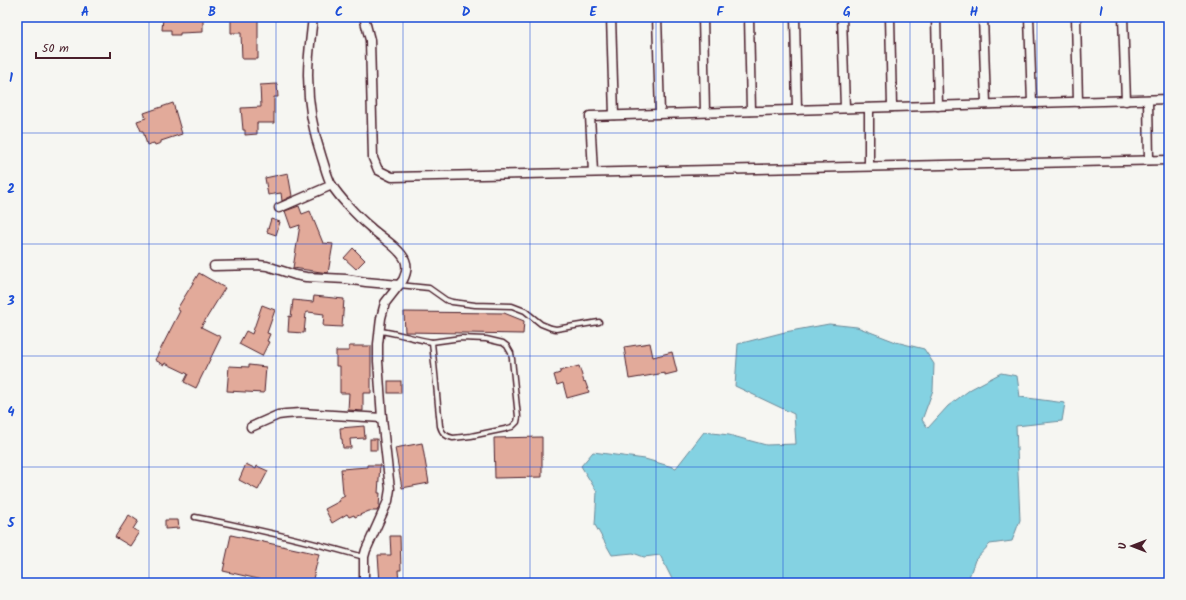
<svg xmlns="http://www.w3.org/2000/svg" width="1186" height="600" font-family="Kalam,sans-serif">
	<style>
		.water { fill: #84d2e2; stroke: #6d8a99 }
		.building { fill: #e2aa9a; stroke: #4a1f2b }
		.lines { fill: none; stroke-linecap: round; stroke-linejoin: round }
		.service-casing { stroke: #4a1f2b; stroke-width: 7 }
		.minor-casing { stroke: #4a1f2b; stroke-width: 11 }
		.service { stroke: #f6f6f2; stroke-width: 4 }
		.minor { stroke: #f6f6f2; stroke-width: 8 }
		.grid { fill: none; stroke: #1d4ed8; stroke-width: 1; stroke-opacity: 0.55 }
		.neatline { fill: none; stroke: #1d4ed8; stroke-width: 1.5 }
		.grid-label { font-size: 13px; text-anchor: middle; font-weight: bold; fill: #1d4ed8 }
	</style>
	<rect width="100%" height="100%" fill="#f6f6f2"/>
	<filter id="ink" filterUnits="userSpaceOnUse"><feTurbulence type="fractalNoise" baseFrequency=".025" numOctaves="2"/><feDisplacementMap in="SourceGraphic" scale="8" xChannelSelector="R" yChannelSelector="G"/><feConvolveMatrix kernelMatrix="1 2 1 2 8 2 1 2 1" color-interpolation-filters="sRGB"/></filter>
	<g filter="url(#ink)">
		<polygon class="water" points="829,324 857,327 896,342 924,349 934,364 933,390 922,420 928,428 948,406 971,389 1001,373 1017,376 1020,397 1065,403 1062,421 1016,426 1020,520 1012,541 990,544 975,560 967,583 674,583 660,555 644,557 633,553 612,555 595,525 597,492 581,466 593,452 645,459 676,468 704,432 729,435 766,445 796,444 794,414 735,386 738,344 785,332"/>
		<g class="building">
			<polygon points="163,17 203,17 203,32 180,33 180,35 171,35 171,30 162,30"/>
			<polygon points="231,18 258,18 258,59 242,59 241,33 231,33"/>
			<polygon points="277,84 278,97 274,97 274,123 257,123 257,134 245,135 245,130 243,130 241,108 261,107 260,85"/>
			<polygon points="173,103 182,134 161,141 161,143 155,145 154,143 147,145 143,131 141,131 137,121 146,118 144,113"/>
			<polygon points="288,173 292,196 282,201 281,193 268,195 265,178"/>
			<polygon points="299,206 302,214 310,211 323,243 333,244 328,273 293,268 300,225 291,228 285,211"/>
			<polygon points="271,219 280,222 276,235 267,232"/>
			<polygon points="353,248 365,260 356,269 344,258"/>
			<polygon points="199,273 225,288 201,327 221,337 196,388 184,382 188,374 165,363 164,365 155,360 180,311 177,309"/>
			<polygon points="314,296 344,299 342,327 323,326 324,314 308,312 306,313 304,333 288,332 289,316 291,317 293,300 313,302"/>
			<polygon points="262,305 275,310 267,333 270,334 267,341 269,342 262,356 239,344 246,331 252,334"/>
			<polygon points="404,312 504,313 524,321 523,334 405,332"/>
			<polygon points="650,343 653,357 672,352 677,372 665,375 665,373 629,379 624,347"/>
			<polygon points="349,346 371,346 371,393 363,393 363,411 348,410 349,393 340,393 340,366 336,366 336,351 349,351"/>
			<polygon points="249,365 266,367 264,393 227,391 229,366 249,367"/>
			<polygon points="579,366 584,382 585,381 589,392 567,398 563,383 557,385 554,375 560,373 560,371"/>
			<rect x="388" y="381" width="13" height="12"/>
			<polygon points="364,426 365,438 350,439 351,448 343,448 342,439 341,439 340,428"/>
			<polygon points="542,437 542,477 495,478 494,438"/>
			<rect x="370" y="439" width="7" height="11"/>
			<polygon points="422,443 429,483 402,488 395,448"/>
			<polygon points="246,464 256,469 257,466 268,471 258,490 239,480"/>
			<polygon points="367,465 380,465 378,493 380,493 379,507 377,511 369,511 355,517 354,515 349,517 347,514 332,523 325,509 340,501 339,499 345,496 343,493 341,469 367,467"/>
			<polygon points="129,515 138,521 133,529 139,532 130,546 115,537"/>
			<polygon points="165,520 178,520 179,528 165,529"/>
			<polygon points="231,535 319,554 312,583 276,583 223,571"/>
			<polygon points="390,536 400,536 401,570 398,570 399,583 380,583 378,555 391,555"/>
		</g>
		<g class="lines">
			<defs>
				<g id="service">
					<polyline points="399,285 429,288 446,300 452,302 475,305 512,306 525,311 541,324 551,328 556,329 599,322"/>
					<path d="M380,331c17,2 34,8 52,11"/>
					<path d="M461,338l25,1 17,4 4,3 4,7 1,6 6,58 -1,5 -5,5 -7,2 -34,7 -18,2c-8,-2 -11,-5 -13,-12l-8,-84z"/>
					<path d="M195,517c57,11 113,24 169,40"/>
				</g>
				<g id="minor">
					<path d="M313,17c-2,19 -5,38 -5,58 0,28 5,57 14,83 3,9 5,18 9,26 8,13 27,33 39,43 9,9 30,21 35,33 3,7 1,14 -2,20l-18,23 -4,15 -3,26v17l4,57 8,71 -2,12 -22,49 -2,7v26"/>
					<polyline points="364,17 370,40 373,158 378,170 392,177 1169,160"/>
					<polyline points="611,17 614,115"/>
					<polyline points="657,17 660,113"/>
					<polyline points="703,17 705,112"/>
					<polyline points="749,17 751,111"/>
					<polyline points="795,17 797,110"/>
					<polyline points="842,17 845,108"/>
					<polyline points="890,17 892,107"/>
					<polyline points="936,17 938,106"/>
					<polyline points="983,17 986,104"/>
					<polyline points="1029,17 1032,103"/>
					<polyline points="1076,17 1078,102"/>
					<polyline points="1123,17 1126,101"/>
					<polyline points="1148,100 1149,160"/>
					<polyline points="869,108 869,166"/>
					<polyline points="593,172 590,116 1169,99"/>
					<polyline points="279,208 332,185"/>
					<polyline points="214,266 258,265 267,266 295,275 306,277 346,279 366,282 399,285"/>
					<polyline points="251,427 278,415 286,414 301,413 382,418"/>
				</g>
			</defs>
			<use href="#service" class="service-casing"/>
			<use href="#minor" class="minor-casing"/>
			<use href="#service" class="service"/>
			<use href="#minor" class="minor"/>
		</g>
	</g>
	<path class="grid" d="M149,17v566M276,17v566M403,17v566M530,17v566M656,17v566M783,17v566M910,17v566M1037,17v566M17,133h1152M17,244h1152M17,356h1152M17,467h1152"/>
	<rect width="1186" height="600" fill="none" stroke="#f6f6f2" stroke-width="44"/>
	<g transform="translate(1132 546) rotate(270)" stroke="#f6f6f2" stroke-width="3" paint-order="stroke">
	<path d="M0-3L7 15L0 10L-7 15Z" fill="#4a1f2b"/>
	<text y="-6" font-size="11" font-weight="bold" text-anchor="middle" fill="#4a1f2b">U</text>
	</g>
	<path d="M36 52v6h74v-6" fill="none" stroke="#4a1f2b" stroke-width="2"/>
	<text x="42" y="52" font-size="12" fill="#4a1f2b" stroke="#f6f6f2" stroke-width="3" paint-order="stroke">50 m</text>
	<rect x="22" y="22" width="1142" height="556" class="neatline"/>
	<g class="grid-label">
		<text x="85" y="16">A</text>
		<text x="212" y="16">B</text>
		<text x="339" y="16">C</text>
		<text x="466" y="16">D</text>
		<text x="593" y="16">E</text>
		<text x="720" y="16">F</text>
		<text x="847" y="16">G</text>
		<text x="974" y="16">H</text>
		<text x="1101" y="16">I</text>
		<text x="11" y="82">1</text>
		<text x="11" y="193">2</text>
		<text x="11" y="305">3</text>
		<text x="11" y="416">4</text>
		<text x="11" y="527">5</text>
	</g>
</svg>
